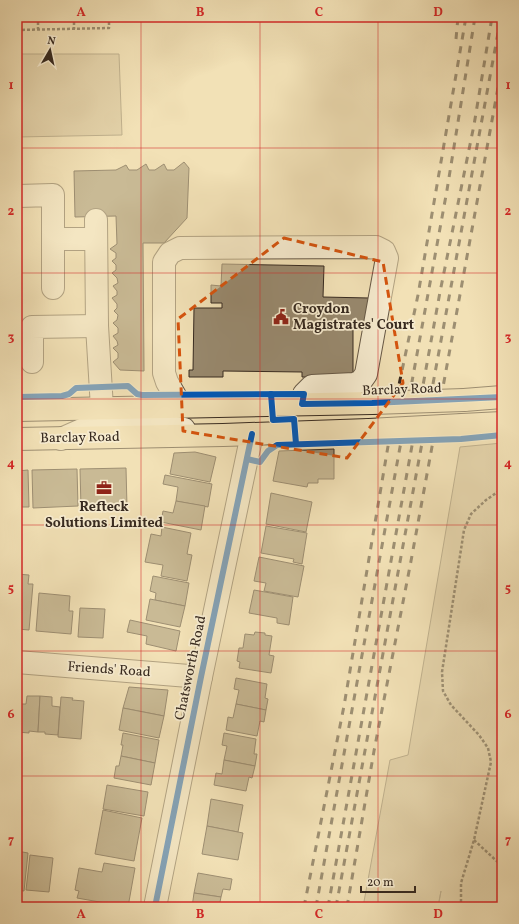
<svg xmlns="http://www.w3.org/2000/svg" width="519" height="924" font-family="Vollkorn,serif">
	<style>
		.green { fill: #d2c29c; stroke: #84765e }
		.building { fill: #98896e; stroke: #372a20 }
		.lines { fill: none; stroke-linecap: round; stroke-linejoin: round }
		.minor-casing { stroke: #665846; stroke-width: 24 }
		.highway-casing { stroke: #372a20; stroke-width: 24 }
		.path { stroke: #372a20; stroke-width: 2.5; stroke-dasharray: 3 2; stroke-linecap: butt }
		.minor { stroke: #f7ecd0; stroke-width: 22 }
		.highway { stroke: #f2e1b6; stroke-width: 22 }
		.rail { stroke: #372a20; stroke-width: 3; stroke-dasharray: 7 7; stroke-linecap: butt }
		.highway-bridge-casing { stroke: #372a20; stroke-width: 24; stroke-linecap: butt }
		.highway-bridge { stroke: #f2e1b6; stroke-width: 22 }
		.cycleway-casing { stroke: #f7ecd0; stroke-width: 8 }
		.cycleway { stroke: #0057b8; stroke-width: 6 }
		.marked { fill: none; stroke: #d6540e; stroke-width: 3; stroke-dasharray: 8 5; stroke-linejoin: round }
		.grid { fill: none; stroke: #d62828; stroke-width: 1; stroke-opacity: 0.55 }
		.labels { text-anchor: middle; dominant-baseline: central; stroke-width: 3.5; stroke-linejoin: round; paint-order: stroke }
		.poi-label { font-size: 14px; font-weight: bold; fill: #372a20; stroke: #f7ecd0; text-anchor: start }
		.street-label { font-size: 14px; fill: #372a20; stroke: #f7ecd0 }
		.neatline { fill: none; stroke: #d62828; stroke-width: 1.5 }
		.grid-label { font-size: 13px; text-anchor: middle; font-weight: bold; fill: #d62828 }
	</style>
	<rect width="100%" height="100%" fill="#f2e1b6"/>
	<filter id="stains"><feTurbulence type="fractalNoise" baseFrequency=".005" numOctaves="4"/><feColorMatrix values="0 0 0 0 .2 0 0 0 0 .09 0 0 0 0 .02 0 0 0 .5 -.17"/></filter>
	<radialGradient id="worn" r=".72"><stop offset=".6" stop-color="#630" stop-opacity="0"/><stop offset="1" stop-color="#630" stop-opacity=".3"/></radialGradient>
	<g class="green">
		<polygon points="17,54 119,54 122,135 17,137"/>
		<polygon points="502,443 502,907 438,907 441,891 438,907 363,907 390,760 408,755 460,447"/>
	</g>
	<g class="building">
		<polygon points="184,162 189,168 187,218 164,243 143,243 144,371 120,370 113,362 118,358 118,353 113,348 118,345 117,341 113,336 118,333 118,328 113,323 117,320 118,315 114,311 117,308 117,304 112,298 117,295 117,291 113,286 118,283 117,278 112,273 116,270 116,265 112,261 116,258 116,253 110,249 117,244 116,216 75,217 74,171 116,170 126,165 129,170 137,170 146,164 149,170 155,170 164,164 167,170 174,170"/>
		<polygon points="222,264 324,266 323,297 369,298 368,325 353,325 353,376 335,378 302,377 302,372 223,371 223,377 189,377 189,370 193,370 194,308 222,308 222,303 211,303 211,285 221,286"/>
		<polygon points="334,449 334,479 318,479 318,483 308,483 307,487 273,481 279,451"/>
		<polygon points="195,452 216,457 210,482 170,474 174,453"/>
		<polygon points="126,468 127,507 81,508 80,469"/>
		<polygon points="77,469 78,506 33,508 32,470"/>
		<polygon points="28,470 29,507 17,507 17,471"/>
		<polygon points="165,475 212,484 208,507 176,501 178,487 163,484"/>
		<polygon points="271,493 312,502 306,532 266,524"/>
		<polygon points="176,501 205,506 201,530 161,522 163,511 173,513"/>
		<polygon points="266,526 307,533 302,564 293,562 294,559 261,553"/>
		<polygon points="162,527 191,533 187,554 192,555 187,581 161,576 163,565 145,562 151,534 161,536"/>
		<polygon points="259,557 304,566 298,597 264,591 266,583 254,581"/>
		<polygon points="17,574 29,575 28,584 33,584 29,630 17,629"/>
		<polygon points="153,576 189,583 185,606 155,600 156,593 150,591"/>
		<polygon points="254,590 293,597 289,625 277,623 277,618 249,613"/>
		<polygon points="39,593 70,596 69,611 73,611 71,634 36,631"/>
		<polygon points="150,599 185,606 180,627 146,620"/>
		<polygon points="80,608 105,609 103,638 78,637"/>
		<polygon points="130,620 180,631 176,651 146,644 147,636 127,632"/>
		<polygon points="255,632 265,633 265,635 272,636 269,655 274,656 271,673 239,668 240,662 237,661 239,648 243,648 245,634 254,635"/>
		<polygon points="236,678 267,684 265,698 268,699 266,710 236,704 239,690 234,689"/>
		<polygon points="129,687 168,690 164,716 123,708"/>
		<polygon points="27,696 40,696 38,732 29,731 29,733 17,732 18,704 26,704"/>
		<polygon points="40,696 52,697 52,706 60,707 58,735 45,734 45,732 38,732"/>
		<polygon points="61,697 73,698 72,700 84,701 81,739 58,737"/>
		<polygon points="236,704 266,710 264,722 260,721 257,736 226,730 228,717 233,718"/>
		<polygon points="123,708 164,716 159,738 119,730"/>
		<polygon points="123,733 159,740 155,763 121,756 123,745 121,745"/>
		<polygon points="224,733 256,739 254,754 257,754 255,766 224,760 227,746 222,745"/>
		<polygon points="121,756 155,763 151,785 114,778 116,766 119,766"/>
		<polygon points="224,760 255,766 252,778 249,777 246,791 214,785 216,773 222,774"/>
		<polygon points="107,785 148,792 144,816 103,809"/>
		<polygon points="211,799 243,805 238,832 207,826"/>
		<polygon points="103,810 142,818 134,861 95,854"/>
		<polygon points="207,826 243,833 238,860 202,854"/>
		<polygon points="17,851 28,853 24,891 17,890"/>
		<polygon points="30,855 53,858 49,892 26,890"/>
		<polygon points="104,863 135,868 128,907 77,898 79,891 75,890 79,868 102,872"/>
		<polygon points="198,873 232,879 230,890 223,889 221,897 194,893"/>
		<polygon points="194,893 221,897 219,907 192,907"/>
	</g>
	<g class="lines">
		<defs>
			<g id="minor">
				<polyline points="18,196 53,195 53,239"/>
				<polyline points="53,288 53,239 96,239"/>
				<polyline points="32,362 32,327 97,326"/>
				<polyline points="181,406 167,382 164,373 164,262 170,253 180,248 376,247 384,251 387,258 366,374 361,381 354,384 312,386 304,394 302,404"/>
				<path d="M102,408c2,7 3,10 10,12l72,9"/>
				<path d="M61,439l34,-15c5,-5 6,-10 7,-16l-5,-82 -1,-106"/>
				<polyline points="17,662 201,677"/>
				<polyline points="155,907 201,677 252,434"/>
			</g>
			<g id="highway">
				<polyline points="464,400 502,397"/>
				<polyline points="17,410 372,403"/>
				<polyline points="462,425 502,423"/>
				<polyline points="17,439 223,435 369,430"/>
			</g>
		</defs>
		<use href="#minor" class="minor-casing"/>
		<use href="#highway" class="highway-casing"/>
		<g class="path">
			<polyline points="38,17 38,29"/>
			<polyline points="74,17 74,29"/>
			<polyline points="17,30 109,28 109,17"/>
			<polyline points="474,840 502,866"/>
			<polyline points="461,907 461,883 474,840 491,762 488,748 479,735 451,705 443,691 442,672 464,530 471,514 486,500 502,489"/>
		</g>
		<use href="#minor" class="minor"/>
		<use href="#highway" class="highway"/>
		<g class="rail">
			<polyline points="456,39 458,17"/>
			<polyline points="304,907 344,706 396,399 418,295 466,17"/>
			<polyline points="316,907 447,190 475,17"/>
			<polyline points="328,907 440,292 474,125 492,17"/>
			<polyline points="336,907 501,17"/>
			<polyline points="347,907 374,751 411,561 502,66"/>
		</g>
		<defs>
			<g id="highway-bridge">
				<polyline points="372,403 464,400"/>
				<polyline points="369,430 462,425"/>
			</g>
		</defs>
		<use href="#highway-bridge" class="highway-bridge-casing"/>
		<use href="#highway-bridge" class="highway-bridge"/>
		<defs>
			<g id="cycleway">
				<polyline points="271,394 273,420 294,419 296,444"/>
				<polyline points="17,397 62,396 69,394 76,388 128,386 137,394 142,395 304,394 302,404 372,403 502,397"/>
				<polyline points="247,459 260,462 268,451 277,445 461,439 502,435"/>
				<polyline points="155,907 201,677 252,434"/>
			</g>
		</defs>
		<use href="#cycleway" class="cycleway-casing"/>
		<use href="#cycleway" class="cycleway"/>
	</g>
	<path d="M0 0H519V924H0ZM284,238l99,24 20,121 -56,75 -164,-27 -5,-112z" fill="#f2e1b6" fill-opacity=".55" fill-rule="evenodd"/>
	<path class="marked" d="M284,238l99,24 20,121 -56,75 -164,-27 -5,-112z"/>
	<path class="grid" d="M141,17v890M260,17v890M378,17v890M17,148h485M17,273h485M17,399h485M17,525h485M17,651h485M17,776h485"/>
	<defs>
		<symbol id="civic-bare" viewBox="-9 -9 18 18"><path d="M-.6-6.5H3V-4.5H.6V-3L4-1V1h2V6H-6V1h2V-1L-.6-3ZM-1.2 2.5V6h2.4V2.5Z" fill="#8f2418" stroke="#f7ecd0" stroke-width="2.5" paint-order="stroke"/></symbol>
		<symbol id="office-bare" viewBox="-9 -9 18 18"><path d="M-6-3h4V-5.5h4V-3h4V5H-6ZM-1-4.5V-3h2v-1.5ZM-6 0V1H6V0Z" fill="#8f2418" stroke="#f7ecd0" stroke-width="2.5" paint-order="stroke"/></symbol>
	</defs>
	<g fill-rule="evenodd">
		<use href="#civic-bare" x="270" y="306" width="22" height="22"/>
		<use href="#office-bare" x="93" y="477" width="22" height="22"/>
	</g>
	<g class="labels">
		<g class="poi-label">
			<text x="293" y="309">Croydon<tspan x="293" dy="16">Magistrates' Court</tspan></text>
			<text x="104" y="507" text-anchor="middle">Refteck<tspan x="104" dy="16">Solutions Limited</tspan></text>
		</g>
		<g class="street-label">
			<text transform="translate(402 390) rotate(-2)">Barclay Road</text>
			<text transform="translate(80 438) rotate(-1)">Barclay Road</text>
			<text transform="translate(191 668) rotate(-78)">Chatsworth Road</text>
			<text transform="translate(109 670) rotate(4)">Friends' Road</text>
		</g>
	</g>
	<rect width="519" height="924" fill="none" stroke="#f2e1b6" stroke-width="44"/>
	<g transform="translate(50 50) rotate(9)" stroke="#f7ecd0" stroke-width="3" paint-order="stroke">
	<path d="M0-3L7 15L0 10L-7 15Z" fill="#372a20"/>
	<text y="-6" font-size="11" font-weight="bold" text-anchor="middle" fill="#372a20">N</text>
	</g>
	<path d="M361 886v6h54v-6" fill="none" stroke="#372a20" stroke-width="2"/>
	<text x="367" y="886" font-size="12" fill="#372a20" stroke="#f7ecd0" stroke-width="3" paint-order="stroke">20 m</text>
	<rect x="22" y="22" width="475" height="880" class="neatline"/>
	<g class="grid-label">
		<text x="81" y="16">A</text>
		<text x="200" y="16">B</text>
		<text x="319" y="16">C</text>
		<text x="438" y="16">D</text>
		<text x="11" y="89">1</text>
		<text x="508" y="89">1</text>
		<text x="11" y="215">2</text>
		<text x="508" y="215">2</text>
		<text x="11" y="341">3</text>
		<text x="508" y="341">3</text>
		<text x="11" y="467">4</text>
		<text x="508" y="467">4</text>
		<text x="11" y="592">5</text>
		<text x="508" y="592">5</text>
		<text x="11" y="718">6</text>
		<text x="508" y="718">6</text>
		<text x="11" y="844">7</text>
		<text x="508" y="844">7</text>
		<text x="81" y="918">A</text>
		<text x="200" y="918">B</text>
		<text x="319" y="918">C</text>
		<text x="438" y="918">D</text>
	</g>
	<rect width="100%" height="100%" filter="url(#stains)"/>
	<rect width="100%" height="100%" fill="url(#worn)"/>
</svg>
